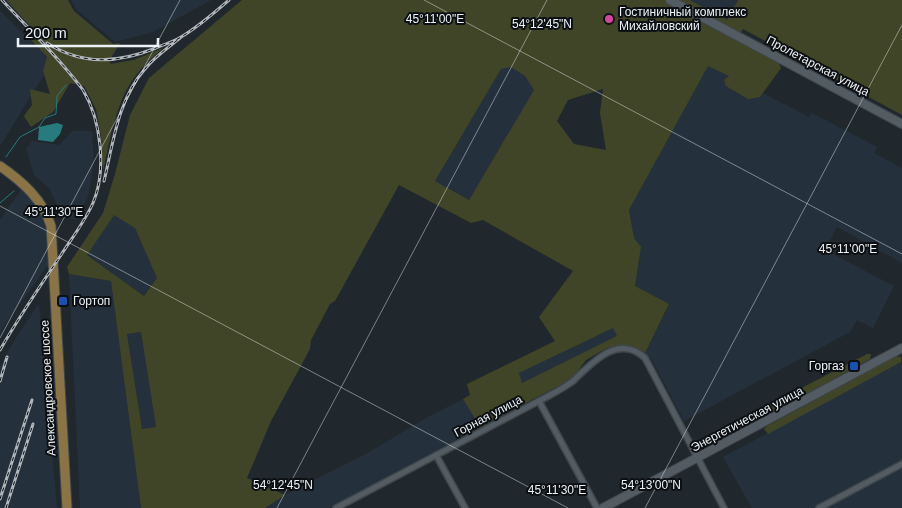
<svg xmlns="http://www.w3.org/2000/svg" width="902" height="508" font-family="Helvetica,sans-serif">
	<style>
		.built { fill: #24313c }
		.green { fill: #414527; fill-rule: evenodd }
		.water { fill: #277b7d }
		.lines { fill: none; stroke-linecap: round; stroke-linejoin: round }
		.stream { stroke: #277b7d; stroke-width: 1 }
		.street-casing { stroke: #3f474c; stroke-width: 8 }
		.secondary-casing { stroke: #3f474c; stroke-width: 10 }
		.primary-casing { stroke: #3f474c; stroke-width: 11 }
		.street { stroke: #535c63; stroke-width: 5 }
		.secondary { stroke: #535c63; stroke-width: 8 }
		.primary { stroke: #8a7446; stroke-width: 9 }
		.rail-casing { stroke: #b0b6bb; stroke-width: 3 }
		.rail { stroke: #0d1013; stroke-width: 1; stroke-dasharray: 4; stroke-linecap: butt }
		.ticks { fill: none; stroke: #ecf2f6; stroke-width: 1; stroke-opacity: 0.45 }
		.hotel-dot { fill: #d1479c; stroke: #0d1013; stroke-width: 2 }
		.transit-dot { fill: #1a4fb4; stroke: #0d1013; stroke-width: 2 }
		.labels { text-anchor: middle; dominant-baseline: central; stroke-width: 4; stroke-linejoin: round; paint-order: stroke }
		.poi-label { font-size: 12px; fill: #ecf2f6; stroke: #0d1013; text-anchor: start }
		.street-label { font-size: 12px; fill: #ecf2f6; stroke: #0d1013 }
		.ticks-label { font-size: 12px; text-anchor: middle; fill: #ecf2f6; stroke: #0d1013; stroke-width: 4; stroke-linejoin: round; paint-order: stroke }
	</style>
	<rect width="100%" height="100%" fill="#20282e"/>
	<g class="built">
		<polygon points="71,0 211,0 153,32 115,42 76,9"/>
		<polygon points="690,0 738,0 727,20"/>
		<polygon points="0,11 52,62 0,146"/>
		<polygon points="708,65 809,117 812,113 877,147 874,153 902,168 902,263 837,227 825,250 894,286 873,328 857,320 850,332 684,421 652,360 645,353 669,305 635,286 641,247 634,238 629,210"/>
		<polygon points="512,67 525,76 534,90 469,200 435,181 501,69"/>
		<polygon points="72,131 92,131 94,164 88,197 76,220 63,217 49,188 34,175 26,149 32,141 60,145"/>
		<polygon points="21,190 32,199 43,215 46,228 48,265 5,324 0,334 0,220"/>
		<polygon points="114,214 135,228 157,278 144,296 87,254"/>
		<polygon points="69,274 111,281 141,508 80,508"/>
		<polygon points="39,303 57,508 0,508 0,367 14,341"/>
		<polygon points="613,328 618,336 522,384 519,373"/>
		<polygon points="141,332 156,427 142,429 127,334"/>
		<polygon points="902,361 902,508 752,508 723,457"/>
		<polygon points="463,399 480,427 329,508 265,508 285,495 371,451 428,417"/>
	</g>
	<g class="green">
		<path d="M6,0h62l6,11 39,33 7,-1 -8,13 -2,8 24,-4 29,-12c-6,6 -12,10 -17,16 -29,27 -35,71 -43,108l-2,-35 -5,-28 -12,-23 -14,-3 -17,29 -22,15 -7,-11 8,-11 -2,-16 20,5 -7,-23 4,-14 -19,-20 2,-11z"/>
		<path d="M242,0h448l37,20 11,-20h164v115l-159,-86 -6,10 41,23 3,6 -21,29 -12,2 -22,-13 -2,-6 5,-4 -21,-10 -79,144 5,28 7,9 -6,39 34,18 -24,49 -13,-6 -25,1 -21,12 -12,16 -10,7 -84,44 -17,-28 7,-4 -3,-11 88,-43 -16,-24 34,-46 -90,-51 -12,3 -72,-38 -64,116 -5,3 -19,36 -1,9 -39,72 -24,57 38,17 -20,13h-124l-30,-227 -42,-7 -2,-7 36,-54 12,-39 15,-59 19,-37zM511,67l14,9 9,14 -65,110 -34,-19 66,-112zM603,89l-3,24 6,37 -32,-6 -17,-23 11,-21zM114,215l21,13 22,50 -13,18 -57,-41zM613,328l4,8 -95,47 -3,-10zM141,332l15,95 -14,2 -15,-95z"/>
		<polygon points="867,354 871,354 870,359 759,420 755,416 765,407"/>
		<polygon points="896,356 901,357 901,362 768,434 764,429 767,426"/>
	</g>
	<polygon class="water" points="57,123 63,125 60,134 53,142 38,140 39,127"/>
	<g class="lines">
		<g class="stream">
			<polyline points="6,157 20,137 39,127 45,118 56,114 57,96 66,85"/>
			<polyline points="0,203 14,191"/>
		</g>
		<defs>
			<g id="street">
				<polyline points="539,401 597,508"/>
				<polyline points="436,455 465,508"/>
				<path d="M336,508l203,-107c11,-6 24,-12 34,-20 19,-18 45,-48 72,-23l79,150"/>
				<polyline points="819,508 902,464"/>
			</g>
			<g id="secondary">
				<polyline points="670,0 902,124"/>
				<polyline points="603,508 902,348"/>
			</g>
			<path id="primary" d="M0,166c23,16 43,34 51,60l16,282"/>
		</defs>
		<use href="#street" class="street-casing"/>
		<use href="#secondary" class="secondary-casing"/>
		<use href="#primary" class="primary-casing"/>
		<use href="#street" class="street"/>
		<use href="#secondary" class="secondary"/>
		<use href="#primary" class="primary"/>
		<defs>
			<g id="rail">
				<path d="M47,43c36,23 71,20 109,5 8,-4 18,-6 25,-11 17,-10 33,-24 48,-37"/>
				<path d="M104,181c9,-37 14,-82 41,-112 9,-12 23,-21 35,-31"/>
				<path d="M0,350c19,-33 40,-64 61,-95 11,-17 24,-34 32,-52 14,-33 8,-83 -10,-113 -5,-7 -11,-14 -17,-21 -20,-24 -43,-46 -64,-69"/>
				<polyline points="0,381 7,357"/>
				<polyline points="0,499 32,400"/>
				<polyline points="6,508 33,424"/>
			</g>
		</defs>
		<use href="#rail" class="rail-casing"/>
		<use href="#rail" class="rail"/>
	</g>
	<path class="ticks" d="M424,0l478,254M0,206l568,302M0,338l180,-338M277,508l270,-508M645,508l257,-483"/>
	<circle class="hotel-dot" cx="609" cy="19" r="5"/>
	<g class="transit-dot">
		<rect x="58" y="296" width="10" height="10" rx="2.5"/>
		<rect x="849" y="361" width="10" height="10" rx="2.5"/>
	</g>
	<g class="labels">
		<g class="poi-label">
			<text x="619" y="12">Гостиничный комплекс<tspan x="619" dy="14">Михайловский</tspan></text>
			<text x="73" y="301">Гортоп</text>
			<text x="844" y="366" text-anchor="end">Горгаз</text>
		</g>
		<g class="street-label">
			<text transform="translate(818 66) rotate(28)">Пролетарская улица</text>
			<text transform="translate(48 388) rotate(-93)">Александровское шоссе</text>
			<text transform="translate(488 416) rotate(-28)">Горная улица</text>
			<text transform="translate(747 419) rotate(-28)">Энергетическая улица</text>
		</g>
	</g>
	<g class="ticks-label">
		<text x="435" y="23">45°11'00"E</text>
		<text x="542" y="28">54°12'45"N</text>
		<text x="54" y="216">45°11'30"E</text>
		<text x="848" y="253">45°11'00"E</text>
		<text x="283" y="489">54°12'45"N</text>
		<text x="651" y="489">54°13'00"N</text>
		<text x="557" y="494">45°11'30"E</text>
	</g>
	<path d="M18 38v8h140v-8" fill="none" stroke="#ecf2f6" stroke-width="2.5"/>
	<text x="25" y="38" font-size="15" fill="#ecf2f6" stroke="#0d1013" stroke-width="4" paint-order="stroke">200 m</text>
</svg>
